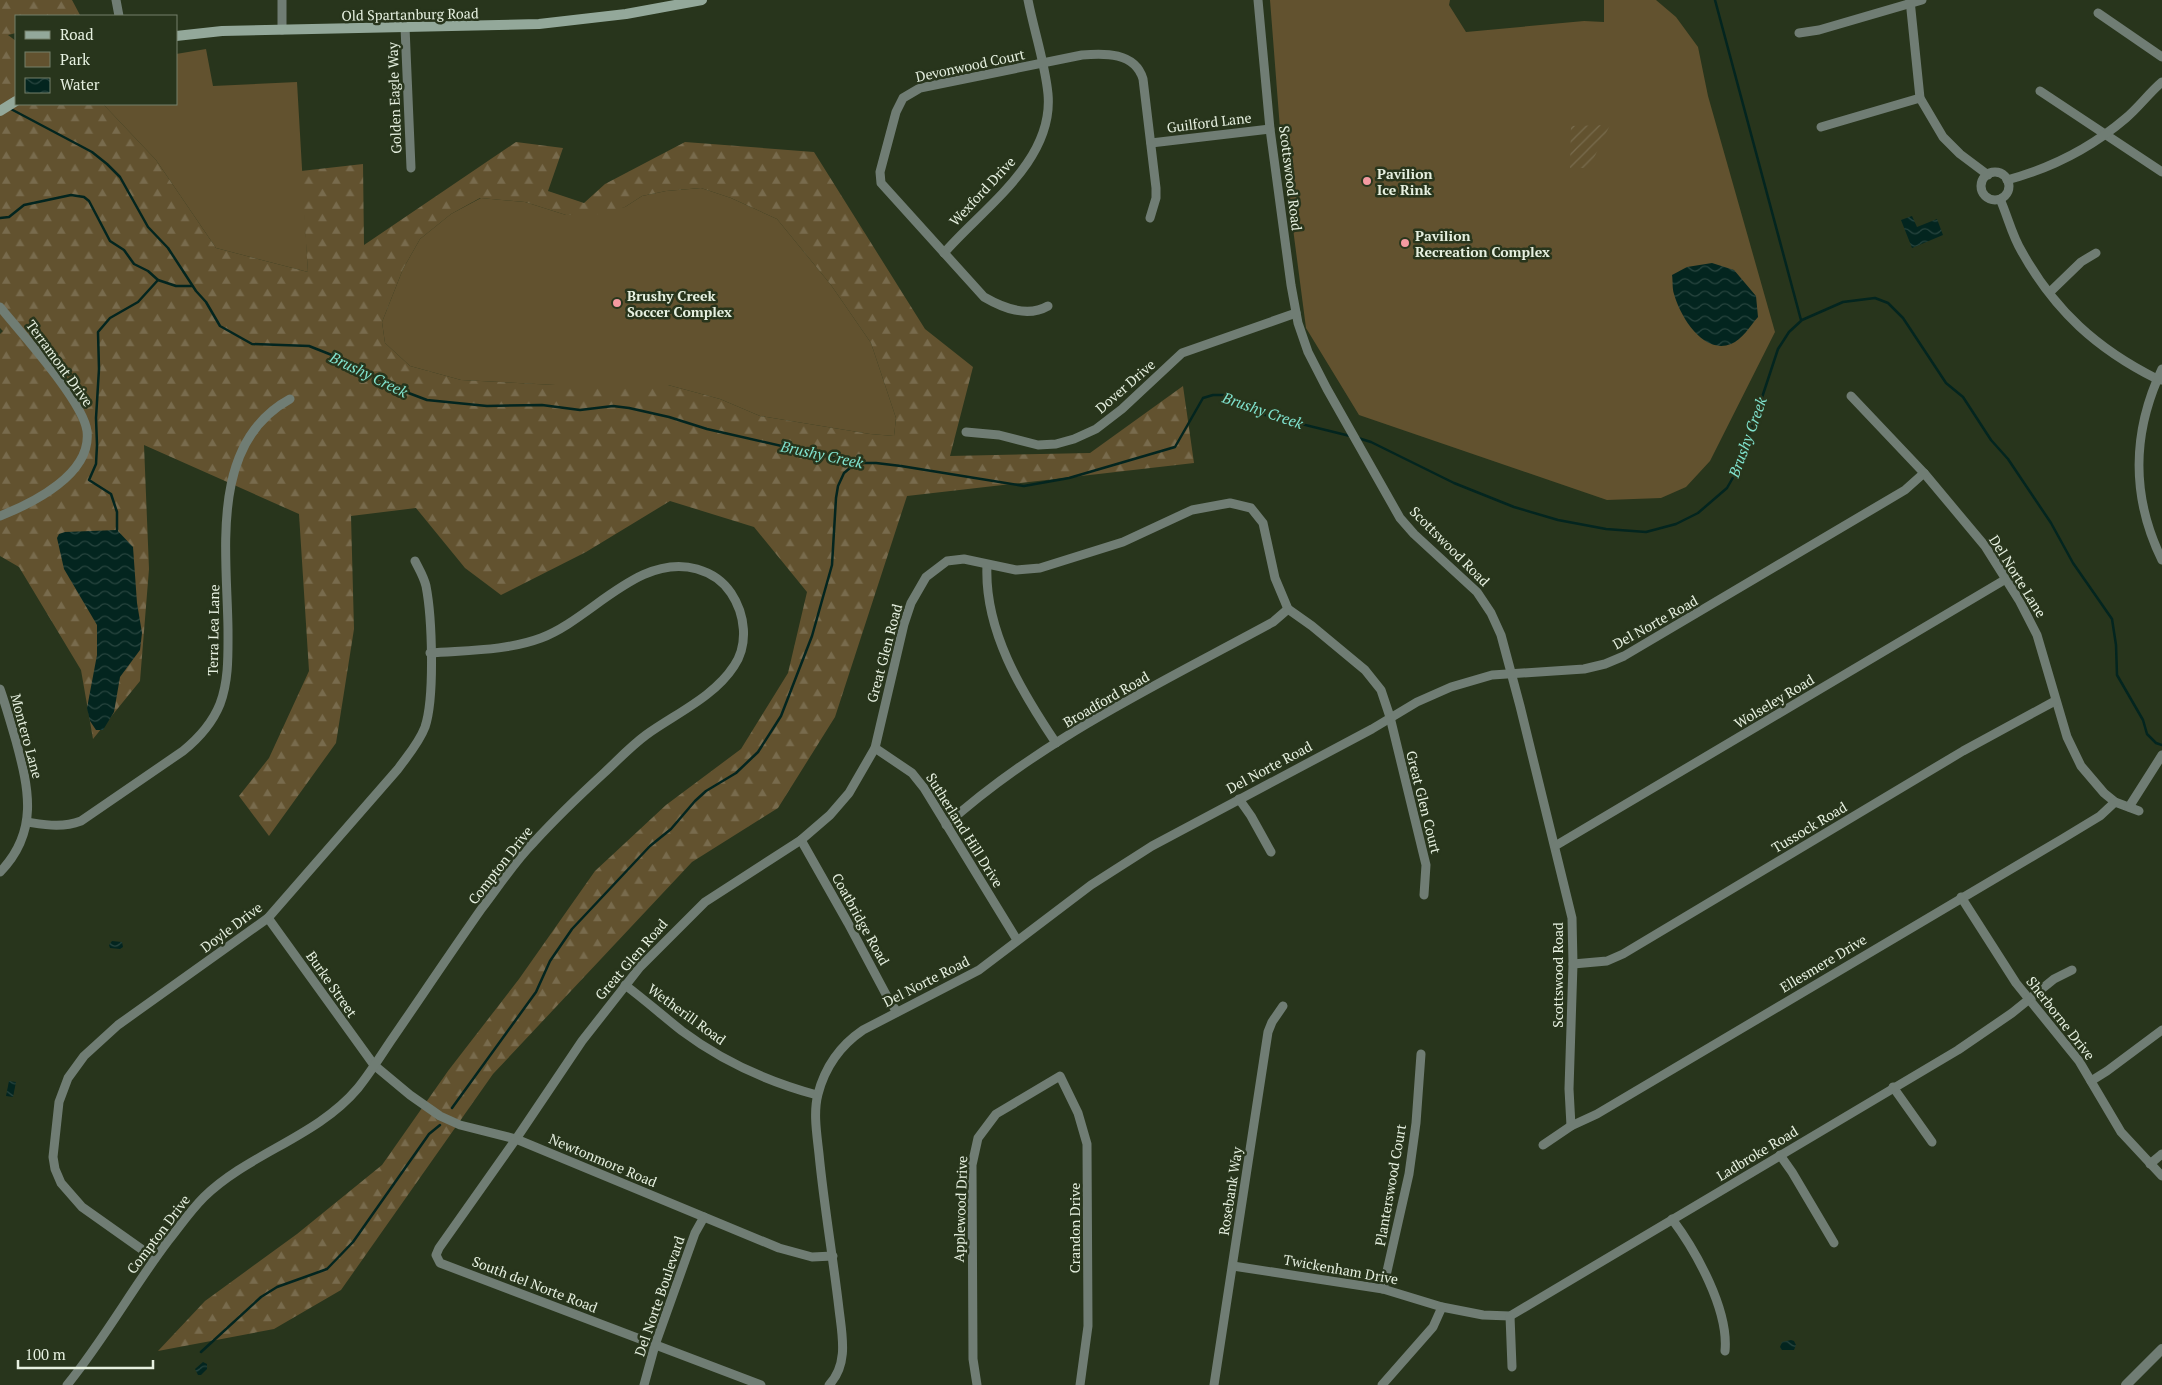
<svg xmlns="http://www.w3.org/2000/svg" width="2162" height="1385" font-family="'PT Serif',serif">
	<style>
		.green { fill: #62522f }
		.forest { fill: url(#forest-firs); fill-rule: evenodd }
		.garden { fill: url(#garden-furrows) }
		.water { fill: url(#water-waves) }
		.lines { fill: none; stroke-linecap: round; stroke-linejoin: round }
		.stream { stroke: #03251f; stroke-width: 2.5 }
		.minor { stroke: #707d74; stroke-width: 9 }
		.tertiary { stroke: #707d74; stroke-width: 10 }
		.secondary { stroke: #93a89a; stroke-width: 10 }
		.poi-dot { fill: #f49aa1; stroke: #28351c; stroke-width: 2 }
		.labels { text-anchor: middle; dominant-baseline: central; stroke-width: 5; stroke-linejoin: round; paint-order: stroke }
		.street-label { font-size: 14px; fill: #e6f0e0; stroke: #28351c }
		.poi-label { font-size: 14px; font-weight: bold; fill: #e6f0e0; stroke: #28351c; text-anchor: start }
		.water-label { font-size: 15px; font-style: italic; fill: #80e3cf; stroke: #28351c }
	</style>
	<defs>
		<pattern id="forest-firs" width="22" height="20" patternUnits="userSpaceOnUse" patternTransform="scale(1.25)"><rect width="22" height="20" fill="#62522f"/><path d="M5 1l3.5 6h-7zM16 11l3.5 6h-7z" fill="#786b4d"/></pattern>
		<pattern id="garden-furrows" width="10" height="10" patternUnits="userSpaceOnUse" patternTransform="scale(1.25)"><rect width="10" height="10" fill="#62522f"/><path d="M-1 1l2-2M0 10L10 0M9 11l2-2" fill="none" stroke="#786b4d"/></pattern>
		<pattern id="water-waves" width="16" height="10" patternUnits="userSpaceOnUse" patternTransform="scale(1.25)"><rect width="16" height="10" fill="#03251f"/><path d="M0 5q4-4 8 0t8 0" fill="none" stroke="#28453f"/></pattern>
	</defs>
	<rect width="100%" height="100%" fill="#28351c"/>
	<g class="green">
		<polygon points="1270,0 1450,0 1449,5 1466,32 1584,21 1604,22 1604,0 1656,0 1676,17 1698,47 1708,96 1775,332 1710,461 1686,487 1661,498 1607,500 1359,415 1306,328 1280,129"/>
		<polygon points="206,49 213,86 297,82 308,272 216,248 156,160 103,104 176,104 176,54"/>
		<polygon points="701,188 731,198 777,219 831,285 871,343 896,418 894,436 870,434 760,416 720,399 668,385 555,385 461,380 410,366 385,343 382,322 403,269 420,239 451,214 481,198 525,202 566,215 625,207 642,196 666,191"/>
	</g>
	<path class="forest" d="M0,0h72l8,15 -64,1v17l-8,2 8,6v63h87l53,56 60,88 92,24 -7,-101 62,-7 1,81 152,-103 47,6 -15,43 36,12 21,-19 80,-42 129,10 111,177 48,38 -23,89 140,-3 93,-67 11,77 -287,33 -72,221 -57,91 -86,54 -199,212 -152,216 -67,39 -116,22 47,-50 92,-67 85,-69 66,-94 71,-92 76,-108 71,-66 75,-56 47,-76 19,-81 -53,-65 -84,-26 -84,51 -85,43 -36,-27 -49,-60 -65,8 3,113 -18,114 -67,93 -30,-40 30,-38 40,-87 -10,-157 -155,-69 5,124 -9,112 -47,58 -12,-69 -62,-103 -19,-11v-222l3,-3 -3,-3zM701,188l30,10 46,21 54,66 40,58 25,75 -2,18 -24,-2 -110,-18 -40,-17 -52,-14h-113l-94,-5 -51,-14 -25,-23 -3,-21 21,-53 17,-30 31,-25 29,-16 45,4 41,13 36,-1 23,-7 17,-11 24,-5z"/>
	<polygon class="garden" points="1610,125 1589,168 1570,168 1571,126"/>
	<g class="water">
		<polygon points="1912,216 1917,227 1937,219 1943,235 1912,248 1901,220"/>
		<path d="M1712,263l22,7 22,26 2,21c-8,9 -16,23 -27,27 -28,11 -51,-28 -57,-50 -2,-6 -1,-13 -2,-19l15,-8z"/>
		<polygon points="117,530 133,547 137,603 142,633 140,650 120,677 114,712 103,730 96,730 90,721 87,708 97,655 97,625 64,569 57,538 59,534 65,532"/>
		<polygon points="112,941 122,942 123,947 120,949 110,948 109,945"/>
		<polygon points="9,1081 16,1082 13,1097 6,1096"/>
		<polygon points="1791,1340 1794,1341 1796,1345 1794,1350 1782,1350 1780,1347 1782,1342"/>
		<polygon points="203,1362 207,1364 207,1369 201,1375 198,1375 195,1369"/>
	</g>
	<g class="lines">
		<g class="stream">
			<polyline points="1715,0 1801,320"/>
			<polyline points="9,108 92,152 107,164 120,177 148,227 168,248 196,291 206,302 220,326 252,344 309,346 347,361 398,389 427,400 487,406 542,405 580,410 613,406 629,408 669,417 707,429 856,463 876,463 901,466 1024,486 1069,478 1175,447 1203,398 1213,395 1228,395 1265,415 1350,436"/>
			<polyline points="0,218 9,217 24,205 71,195 84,197 89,201 110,241 124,250 134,264 148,271 158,280 176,286 192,286"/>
			<polyline points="1358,438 1371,442 1454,483 1514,507 1558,520 1606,529 1646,532 1676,524 1698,513 1727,488 1739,467 1778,349 1789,332 1802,320 1843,302 1875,298 1888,303 1903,318 1946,383 1963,397 1991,440 2008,459 2051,523 2073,563 2112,619 2116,645 2117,675 2143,720 2147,734 2156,743 2162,745"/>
			<polyline points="117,530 117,512 111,494 89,480 96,464 97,445 96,418 99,369 98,332 110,318 138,302 158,280"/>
			<polyline points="452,1108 536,992 550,961 572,929 650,846 671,829 695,801 706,791 736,773 758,752 781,716 812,636 832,565 836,498 838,486 844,473 856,463"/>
			<polyline points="201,1352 261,1297 277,1287 327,1269 353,1242 429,1134 440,1125"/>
		</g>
		<g class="minor">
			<polyline points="116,0 119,16"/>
			<polyline points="1258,0 1270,129 1291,285 1298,323 1308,352 1327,389 1400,518 1414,534 1477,592 1491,613 1501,635 1520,706 1572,918 1573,964 1569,1089 1571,1126"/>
			<polyline points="1910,0 1920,98 1943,137 1960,154 1988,175"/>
			<polyline points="2098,13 2162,57"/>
			<polyline points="405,27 411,168"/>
			<polyline points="282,30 282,0"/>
			<polyline points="1799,33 1819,30 1922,0"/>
			<polyline points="2040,91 2162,172"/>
			<polyline points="1821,127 1920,98"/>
			<polyline points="1151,143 1270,129"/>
			<circle cx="1995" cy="186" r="14"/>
			<path d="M2007,180c45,-12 84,-32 119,-62 13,-11 23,-25 36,-36"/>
			<path d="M2000,199c8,18 12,37 22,53 33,59 75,97 135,127l5,1"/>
			<path d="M944,253c39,-45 110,-92 104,-159 -3,-31 -14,-63 -20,-94"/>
			<polyline points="2050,292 2081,262 2096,253"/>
			<path d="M1048,306c-21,12 -45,2 -64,-9l-103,-114 -1,-11 16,-60 7,-14 17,-10 162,-33c22,-2 53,-3 61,24l13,109v10l-6,20"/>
			<path d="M0,307c21,26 83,94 87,124 5,43 -54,72 -87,85"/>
			<path d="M2162,369c-30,63 -31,128 0,191"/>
			<polyline points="1851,396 1924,473 1985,546 2019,600 2037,635 2067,737 2081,766 2104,793 2115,802 2139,811"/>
			<polyline points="966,432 999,435 1038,445 1056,444 1074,439 1096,429 1122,409 1182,353 1296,313"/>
			<path d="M987,565c-3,65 34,126 69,178"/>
			<path d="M0,689c6,17 11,35 16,52 13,48 23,91 -16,131"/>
			<polyline points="875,748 912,773 924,788 1017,940"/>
			<polyline points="1239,799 1251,816 1271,852"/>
			<polyline points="2129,807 2162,755"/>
			<path d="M27,822c20,3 35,6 54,-1l102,-70c16,-13 29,-27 37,-47 9,-24 8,-50 8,-75 -1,-77 -19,-186 62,-230"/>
			<path d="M946,825c95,-86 215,-142 327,-203l15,-13"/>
			<polyline points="801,840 848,923 889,1000 897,1012"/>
			<polyline points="1555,846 2006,579"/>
			<polyline points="1961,897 2016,983 2079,1061 2121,1132 2162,1176"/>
			<polyline points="268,918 374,1065 410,1095 440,1116 460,1125 516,1139 779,1248 812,1257 833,1256"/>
			<polyline points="1573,964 1607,961 1623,954 1963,751 2055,701"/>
			<path d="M625,985c20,15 38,31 57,46 40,30 87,51 135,64"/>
			<polyline points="2091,1081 2107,1071 2162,1030"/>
			<polyline points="1893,1087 1932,1142"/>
			<polyline points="1543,1145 1571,1126 1597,1114 2062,839 2100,816 2115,802"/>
			<polyline points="1780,1155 1792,1172 1834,1243"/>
			<polyline points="2150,1164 2162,1154"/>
			<path d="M1672,1219c24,32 57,91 53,132"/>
			<path d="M154,1258l-72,-51 -21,-24 -6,-14 -2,-12 6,-55 9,-24 16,-22 34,-31 150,-107 130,-149c10,-14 21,-26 27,-42 10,-30 7,-110 1,-141 -2,-9 -7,-17 -11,-25"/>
			<polyline points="1233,1266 1383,1289 1442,1307 1483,1315 1510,1316 1958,1050 2012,1013 2054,979 2072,970"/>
			<polyline points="1383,1289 1409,1174 1416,1123 1421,1054"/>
			<polyline points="1510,1316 1512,1367"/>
			<path d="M67,1385c37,-45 66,-98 101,-144 12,-15 22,-30 36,-44 45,-44 113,-60 154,-109 12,-15 22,-31 32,-46 31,-45 61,-90 92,-134 17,-22 32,-46 52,-66 22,-24 46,-47 70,-69 14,-13 27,-27 42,-38 29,-21 68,-38 88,-69 15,-22 11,-52 -3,-73 -8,-12 -20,-20 -34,-24 -59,-16 -105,50 -156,69 -35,13 -73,12 -111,15"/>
			<polyline points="644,1385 655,1345 695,1233 704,1217"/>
			<polyline points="761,1385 440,1263 436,1255 439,1248 516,1139 582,1041 640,967 705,902 801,840 830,815 849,793 875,748 904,624 911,603 926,577 947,561 964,559 1016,570 1040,568 1123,542 1192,510 1230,503 1251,508 1263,523 1275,578 1288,609 1312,626 1365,670 1381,690 1390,717 1426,865 1424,895"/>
			<path d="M829,1385c20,-21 13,-50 10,-76 -6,-52 -15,-103 -20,-155 -2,-19 -6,-41 -1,-60 7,-27 23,-49 45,-64l116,-60 112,-85 61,-39 220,-117 45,-27 34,-15 41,-12 92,-6 21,-5 19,-8 281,-166 19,-17"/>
			<polyline points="977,1385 973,1359 972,1165 978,1138 996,1114 1060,1076 1078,1113 1087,1144 1088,1326 1080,1385"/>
			<polyline points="1214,1385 1268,1032 1272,1022 1283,1006"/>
			<polyline points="1382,1385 1433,1327 1442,1307"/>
		</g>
		<polyline class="tertiary" points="2126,1385 2162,1349"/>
		<g class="secondary">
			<polyline points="176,36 222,31 539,24 626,14 702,0"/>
			<polyline points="0,111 16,101"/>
		</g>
	</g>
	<g class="poi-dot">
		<circle cx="1367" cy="181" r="5"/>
		<circle cx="1405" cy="243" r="5"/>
		<circle cx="617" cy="303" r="5"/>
	</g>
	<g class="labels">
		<g class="street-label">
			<text transform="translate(410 14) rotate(-1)">Old Spartanburg Road</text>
			<text transform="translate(970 65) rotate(-12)">Devonwood Court</text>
			<text transform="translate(394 98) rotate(-92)">Golden Eagle Way</text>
			<text transform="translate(1209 122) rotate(-7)">Guilford Lane</text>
			<text transform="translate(1291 178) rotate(83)">Scottswood Road</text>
			<text transform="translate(982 191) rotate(-47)">Wexford Drive</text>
			<text transform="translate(60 363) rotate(54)">Terramont Drive</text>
			<text transform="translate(1125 386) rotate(-41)">Dover Drive</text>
			<text transform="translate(1450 546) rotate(45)">Scottswood Road</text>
			<text transform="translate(2018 576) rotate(58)">Del Norte Lane</text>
			<text transform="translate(1655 622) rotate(-29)">Del Norte Road</text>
			<text transform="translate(213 630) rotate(-89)">Terra Lea Lane</text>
			<text transform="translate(884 653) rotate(-75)">Great Glen Road</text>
			<text transform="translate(1106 699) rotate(-30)">Broadford Road</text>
			<text transform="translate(1774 701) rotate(-31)">Wolseley Road</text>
			<text transform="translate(27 736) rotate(75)">Montero Lane</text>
			<text transform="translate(1269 767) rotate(-28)">Del Norte Road</text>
			<text transform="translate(1424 802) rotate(76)">Great Glen Court</text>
			<text transform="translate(1809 827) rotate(-31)">Tussock Road</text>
			<text transform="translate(965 830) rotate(58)">Sutherland Hill Drive</text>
			<text transform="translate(500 865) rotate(-52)">Compton Drive</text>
			<text transform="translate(861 919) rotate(61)">Coatbridge Road</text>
			<text transform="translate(231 927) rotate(-37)">Doyle Drive</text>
			<text transform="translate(631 959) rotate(-49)">Great Glen Road</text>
			<text transform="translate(1823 963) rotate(-31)">Ellesmere Drive</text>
			<text transform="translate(1557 975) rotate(-90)">Scottswood Road</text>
			<text transform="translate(926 981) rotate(-27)">Del Norte Road</text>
			<text transform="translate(332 984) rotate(55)">Burke Street</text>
			<text transform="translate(687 1014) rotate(36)">Wetherill Road</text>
			<text transform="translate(2061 1018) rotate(52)">Sherborne Drive</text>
			<text transform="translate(1757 1153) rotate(-31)">Ladbroke Road</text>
			<text transform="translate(603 1160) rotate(23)">Newtonmore Road</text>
			<text transform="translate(1390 1185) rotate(-80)">Planterswood Court</text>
			<text transform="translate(1230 1191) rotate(-81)">Rosebank Way</text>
			<text transform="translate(960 1209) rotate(-88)">Applewood Drive</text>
			<text transform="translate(1074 1228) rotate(-90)">Crandon Drive</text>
			<text transform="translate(158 1234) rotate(-53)">Compton Drive</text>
			<text transform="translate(1341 1269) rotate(10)">Twickenham Drive</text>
			<text transform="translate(535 1284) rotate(21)">South del Norte Road</text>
			<text transform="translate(659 1296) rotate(-71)">Del Norte Boulevard</text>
		</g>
		<g class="poi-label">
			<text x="1377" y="173">Pavilion<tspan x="1377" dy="16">Ice Rink</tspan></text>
			<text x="1415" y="235">Pavilion<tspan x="1415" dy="16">Recreation Complex</tspan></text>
			<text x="627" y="295">Brushy Creek<tspan x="627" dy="16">Soccer Complex</tspan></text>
		</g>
		<g class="water-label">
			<text transform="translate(369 374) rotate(26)">Brushy Creek</text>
			<text transform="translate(1263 410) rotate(19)">Brushy Creek</text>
			<text transform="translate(1747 437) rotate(-70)">Brushy Creek</text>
			<text transform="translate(822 454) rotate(12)">Brushy Creek</text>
		</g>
	</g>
	<rect x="15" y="15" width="162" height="90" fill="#28351c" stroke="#74806a"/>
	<rect x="25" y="31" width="25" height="8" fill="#93a89a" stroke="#74806a"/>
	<text x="60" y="40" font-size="15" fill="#e6f0e0">Road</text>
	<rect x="25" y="52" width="25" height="15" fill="#62522f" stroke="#74806a"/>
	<text x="60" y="65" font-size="15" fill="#e6f0e0">Park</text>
	<rect x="25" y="78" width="25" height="15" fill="url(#water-waves)" stroke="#74806a"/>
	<text x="60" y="90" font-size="15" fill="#e6f0e0">Water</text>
	<path d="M18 1360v8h135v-8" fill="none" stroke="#e6f0e0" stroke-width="2.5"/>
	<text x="25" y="1360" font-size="15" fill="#e6f0e0" stroke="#28351c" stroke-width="4" paint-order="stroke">100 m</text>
</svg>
